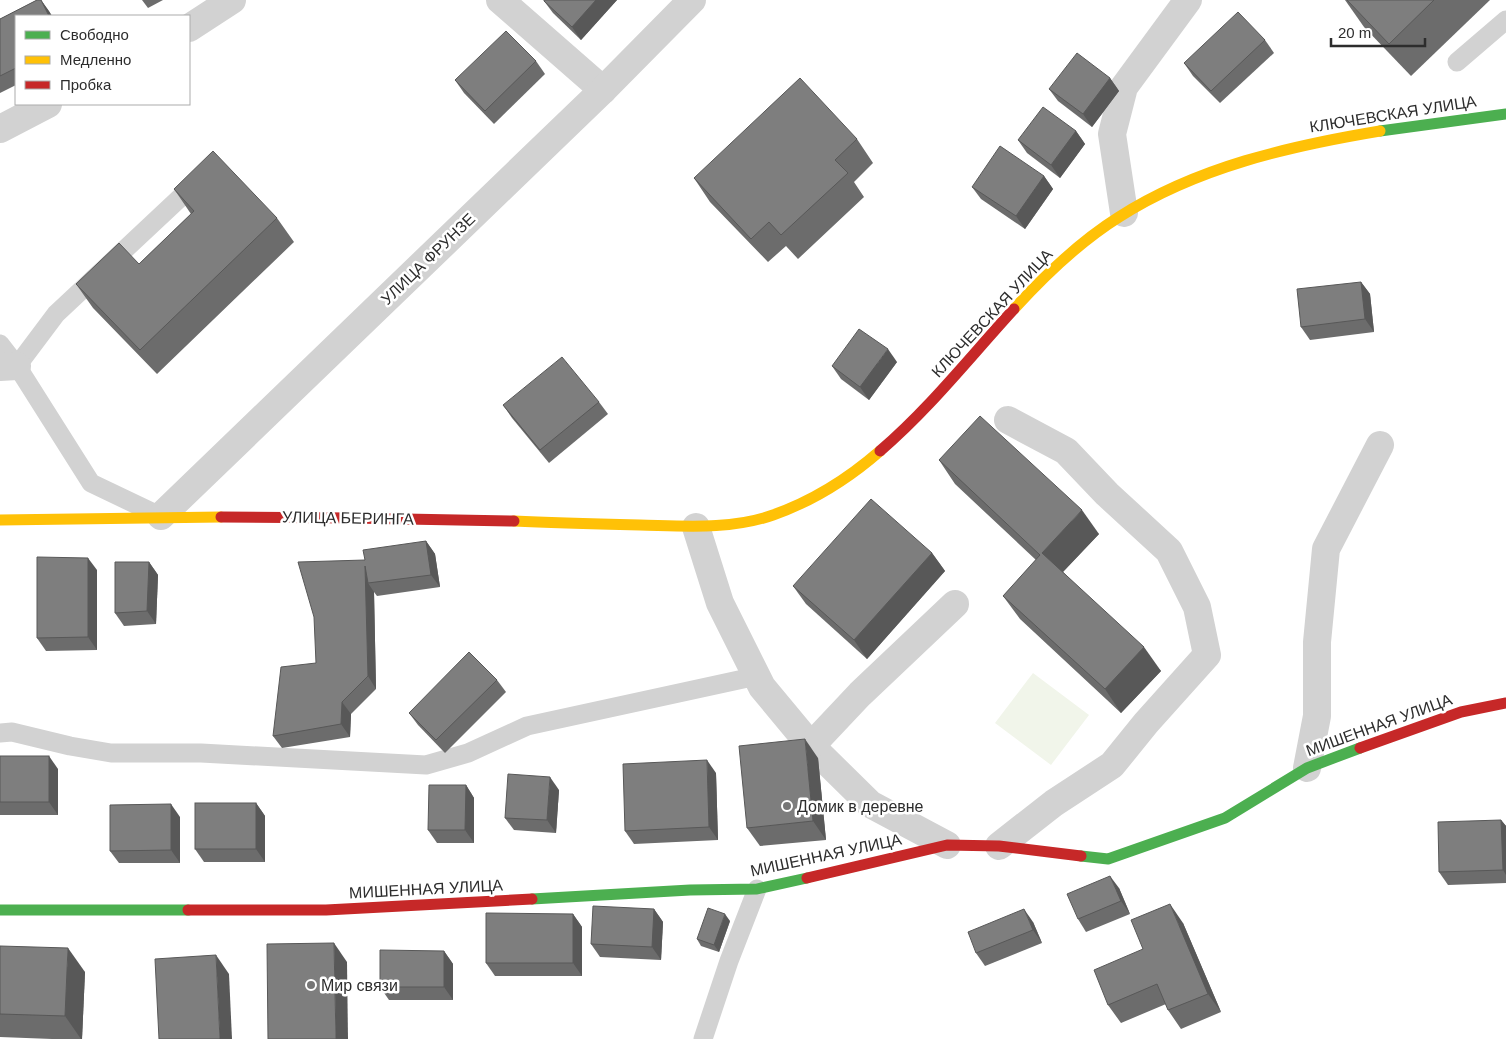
<svg xmlns="http://www.w3.org/2000/svg" width="1506" height="1039" font-family="Helvetica,sans-serif">
	<style>
		.green { fill: #f1f5ea }
		.lines { fill: none; stroke-linecap: round; stroke-linejoin: round }
		.lane { stroke: #d2d2d2; stroke-width: 19 }
		.street { stroke: #d2d2d2; stroke-width: 28 }
		.fast { stroke: #4caf50; stroke-width: 11 }
		.slow { stroke: #ffc107; stroke-width: 11 }
		.jam { stroke: #c62828; stroke-width: 11 }
		.wall { fill: #6c6c6c }
		.shaded-wall { fill: #585858 }
		.building { fill: #7e7e7e; stroke: #585858 }
		.poi-dot { fill: #767676; stroke: #fff; stroke-width: 2 }
		.labels { text-anchor: middle; dominant-baseline: central; stroke-width: 5; stroke-linejoin: round; paint-order: stroke }
		.street-label { font-size: 16px; fill: #2d2d2d; stroke: #fff }
		.poi-label { font-size: 16px; fill: #2d2d2d; stroke: #fff; text-anchor: start }
	</style>
	<rect width="100%" height="100%" fill="#fff"/>
	<polygon class="green" points="1033,673 1089,715 1051,765 995,723"/>
	<g class="lines">
		<g class="lane">
			<polyline points="1457,62 1506,20"/>
			<polyline points="0,344 17,366 91,483 156,514"/>
			<polyline points="17,366 56,314 199,180"/>
			<polyline points="0,733 12,732 70,746 111,753 201,753 426,765 468,753 527,726 757,676"/>
			<polyline points="703,1039 729,961 757,889"/>
		</g>
		<g class="street">
			<polyline points="500,0 603,90"/>
			<polyline points="189,28 232,0"/>
			<polyline points="0,129 48,104"/>
			<polyline points="1124,213 1112,134 1124,87 1188,0"/>
			<polyline points="0,367 17,366"/>
			<polyline points="161,516 603,90 692,0"/>
			<polyline points="696,527 720,603 762,687 811,746 870,804 947,845"/>
			<polyline points="811,746 860,694 955,604"/>
			<polyline points="1307,768 1317,716 1317,642 1326,549 1380,445"/>
			<polyline points="999,846 1054,803 1112,765 1146,723 1207,655 1197,607 1169,551 1107,494 1066,451 1008,420"/>
		</g>
		<g class="fast">
			<polyline points="1380,131 1506,114"/>
			<polyline points="1081,856 1108,859 1225,818 1307,768 1360,748"/>
			<polyline points="532,899 690,890 757,889 807,878"/>
			<polyline points="0,910 188,910"/>
		</g>
		<g class="slow">
			<path d="M1014,309c31,-34 65,-67 105,-92 78,-50 171,-71 261,-86"/>
			<polyline points="0,520 221,517"/>
			<path d="M514,521c42,2 84,3 126,4 44,1 91,5 133,-10 40,-14 76,-37 107,-64"/>
		</g>
		<g class="jam">
			<path d="M880,451c50,-43 90,-94 134,-142"/>
			<polyline points="221,517 352,518 514,521"/>
			<polyline points="1360,748 1461,712 1506,703"/>
			<polyline points="807,878 947,845 999,846 1081,856"/>
			<polyline points="188,910 326,910 532,899"/>
		</g>
	</g>
	<g class="wall">
		<polygon points="37,0 41,0 52,16 16,16 16,85 0,93 0,19"/>
		<polygon points="142,0 163,0 148,8"/>
		<polygon points="544,0 617,0 581,40 553,13 544,1"/>
		<polygon points="1345,0 1490,0 1411,76 1364,27"/>
		<polygon points="1265,40 1274,53 1220,103 1193,76 1184,63"/>
		<polygon points="536,61 545,74 494,124 464,93 455,80"/>
		<polygon points="1110,78 1119,91 1092,127 1058,101 1049,89"/>
		<polygon points="1076,131 1085,144 1060,178 1027,153 1018,140"/>
		<polygon points="857,139 873,163 854,182 864,197 798,259 786,246 768,262 710,202 694,178"/>
		<polygon points="1044,176 1053,189 1025,229 981,199 972,187"/>
		<polygon points="174,189 277,218 294,242 157,374 93,308 76,284 139,264 191,214"/>
		<polygon points="1361,282 1370,294 1374,332 1310,340 1301,327"/>
		<polygon points="897,362 869,400 841,379 832,366"/>
		<polygon points="599,402 608,414 549,463 512,418 503,405"/>
		<polygon points="939,460 1099,534 1063,572 1161,671 1121,713 1020,619 1003,596 1036,560 955,484"/>
		<polygon points="426,541 435,554 440,587 377,596 374,592 376,689 351,714 350,737 282,748 273,736 316,663 365,560"/>
		<polygon points="932,553 945,571 867,659 806,604 793,586"/>
		<polygon points="149,562 158,575 156,624 124,626 115,613"/>
		<polygon points="97,570 97,650 46,651 37,638"/>
		<polygon points="497,680 506,692 445,753 418,725 409,713"/>
		<polygon points="0,756 58,769 58,815 0,815"/>
		<polygon points="818,758 826,840 760,846 747,828"/>
		<polygon points="716,773 718,840 634,844 625,831"/>
		<polygon points="466,785 474,798 474,843 437,843 428,830"/>
		<polygon points="559,790 556,833 514,830 505,818"/>
		<polygon points="256,803 265,816 265,862 204,862 195,849"/>
		<polygon points="180,817 180,863 119,863 110,851"/>
		<polygon points="1501,820 1506,826 1506,883 1448,885 1439,872"/>
		<polygon points="1119,888 1130,914 1086,932 1078,919"/>
		<polygon points="654,909 663,922 661,960 600,957 591,944"/>
		<polygon points="573,914 582,927 582,976 495,976 486,963"/>
		<polygon points="730,921 719,952 701,946 697,939"/>
		<polygon points="1033,922 1042,943 985,966 976,953"/>
		<polygon points="1183,923 1221,1012 1181,1029 1168,1010 1166,1004 1121,1023 1108,1005 1143,949"/>
		<polygon points="0,946 85,972 82,1039 52,1039 0,1037"/>
		<polygon points="444,951 453,964 453,1000 389,1000 380,987"/>
	</g>
	<g class="shaded-wall">
		<polygon points="41,0 49,11 52,16 49,16"/>
		<polygon points="596,0 617,0 581,40 572,27"/>
		<polygon points="1110,78 1119,91 1092,127 1083,114"/>
		<polygon points="1076,131 1085,144 1060,178 1051,165"/>
		<polygon points="1044,176 1053,189 1025,229 1016,216"/>
		<polygon points="1361,282 1370,294 1374,332 1365,319"/>
		<polygon points="888,349 897,362 869,400 860,387"/>
		<polygon points="1082,510 1099,534 1059,576 1042,553"/>
		<polygon points="426,541 435,554 440,587 431,575"/>
		<polygon points="932,553 945,571 867,659 854,640"/>
		<polygon points="88,558 97,570 97,650 88,637"/>
		<polygon points="149,562 158,575 156,624 147,611"/>
		<polygon points="365,566 368,583 374,592 376,689 368,676"/>
		<polygon points="1144,647 1161,671 1121,713 1105,689"/>
		<polygon points="342,702 351,714 350,737 341,724"/>
		<polygon points="805,739 818,758 826,840 813,821"/>
		<polygon points="49,756 58,769 58,815 49,802"/>
		<polygon points="707,760 716,773 718,840 709,827"/>
		<polygon points="550,777 559,790 556,833 547,820"/>
		<polygon points="466,785 474,798 474,843 465,830"/>
		<polygon points="256,803 265,816 265,862 256,849"/>
		<polygon points="171,804 180,817 180,863 171,850"/>
		<polygon points="1501,820 1506,826 1506,875 1503,870"/>
		<polygon points="1110,876 1119,888 1130,914 1121,901"/>
		<polygon points="1170,904 1183,923 1221,1012 1208,994"/>
		<polygon points="654,909 663,922 661,960 652,947"/>
		<polygon points="1024,909 1033,922 1042,943 1033,930"/>
		<polygon points="573,914 582,927 582,976 573,963"/>
		<polygon points="725,914 730,921 719,952 714,945"/>
		<polygon points="334,943 347,962 348,1039 336,1039"/>
		<polygon points="68,948 85,972 82,1039 81,1039 65,1016"/>
		<polygon points="444,951 453,964 453,1000 444,987"/>
		<polygon points="216,955 229,974 232,1039 220,1039"/>
	</g>
	<g class="building">
		<polygon points="37,0 41,0 49,16 16,16 16,68 0,76 0,19"/>
		<polygon points="544,0 596,0 572,27 544,1"/>
		<polygon points="1347,0 1434,0 1389,44"/>
		<polygon points="1238,12 1265,40 1211,91 1184,63"/>
		<polygon points="506,31 536,61 485,111 455,80"/>
		<polygon points="1077,53 1110,78 1083,114 1049,89"/>
		<polygon points="800,78 857,139 835,160 848,173 781,235 769,222 751,239 694,178"/>
		<polygon points="1043,107 1076,131 1051,165 1018,140"/>
		<polygon points="1000,146 1044,176 1016,216 972,187"/>
		<polygon points="213,151 277,218 140,350 76,284 119,243 139,264 194,211 174,189"/>
		<polygon points="1361,282 1365,319 1301,327 1297,289"/>
		<polygon points="859,329 888,349 860,387 832,366"/>
		<polygon points="562,357 599,402 540,450 503,405"/>
		<polygon points="980,416 1082,510 1042,553 1144,647 1105,689 1003,596 1040,555 939,460"/>
		<polygon points="871,499 932,553 854,640 793,586"/>
		<polygon points="426,541 431,575 368,583 365,566 368,676 342,702 341,724 273,736 281,667 316,663 314,617 298,562 365,560 363,550"/>
		<polygon points="37,557 88,558 88,637 37,638"/>
		<polygon points="115,562 149,562 147,611 115,613"/>
		<polygon points="469,652 497,680 436,740 409,713"/>
		<polygon points="805,739 813,821 747,828 739,746"/>
		<rect x="0" y="756" width="49" height="46"/>
		<polygon points="707,760 709,827 625,831 623,764"/>
		<polygon points="508,774 550,777 547,820 505,818"/>
		<polygon points="429,785 466,785 465,830 428,830"/>
		<rect x="195" y="803" width="61" height="46"/>
		<polygon points="171,804 171,850 110,851 110,805"/>
		<polygon points="1501,820 1503,870 1439,872 1438,822"/>
		<polygon points="1110,876 1121,901 1078,919 1067,894"/>
		<polygon points="1170,904 1208,994 1168,1010 1157,984 1108,1005 1094,970 1143,949 1131,920"/>
		<polygon points="593,906 654,909 652,947 591,944"/>
		<polygon points="708,908 725,914 714,945 697,939"/>
		<polygon points="1024,909 1033,930 976,953 968,932"/>
		<polygon points="486,913 573,914 573,963 486,963"/>
		<polygon points="334,943 336,1039 268,1039 267,944"/>
		<polygon points="0,946 68,948 65,1016 0,1014"/>
		<polygon points="380,950 444,951 444,987 380,987"/>
		<polygon points="216,955 220,1039 159,1039 155,959"/>
	</g>
	<g class="poi-dot">
		<circle cx="787" cy="806" r="5"/>
		<circle cx="311" cy="985" r="5"/>
	</g>
	<g class="labels">
		<g class="street-label">
			<text transform="translate(1393 114) rotate(-9)">КЛЮЧЕВСКАЯ УЛИЦА</text>
			<text transform="translate(428 259) rotate(-44)">УЛИЦА ФРУНЗЕ</text>
			<text transform="translate(992 313) rotate(-47)">КЛЮЧЕВСКАЯ УЛИЦА</text>
			<text transform="translate(348 518) rotate(1)">УЛИЦА БЕРИНГА</text>
			<text transform="translate(1379 725) rotate(-20)">МИШЕННАЯ УЛИЦА</text>
			<text transform="translate(826 855) rotate(-12)">МИШЕННАЯ УЛИЦА</text>
			<text transform="translate(426 889) rotate(-3)">МИШЕННАЯ УЛИЦА</text>
		</g>
		<g class="poi-label">
			<text x="797" y="806">Домик в деревне</text>
			<text x="321" y="985">Мир связи</text>
		</g>
	</g>
	<rect x="15" y="15" width="175" height="90" fill="#ffffff" stroke="#ababab"/>
	<rect x="25" y="31" width="25" height="8" fill="#4caf50" stroke="#ababab"/>
	<text x="60" y="40" font-size="15" fill="#2d2d2d">Свободно</text>
	<rect x="25" y="56" width="25" height="8" fill="#ffc107" stroke="#ababab"/>
	<text x="60" y="65" font-size="15" fill="#2d2d2d">Медленно</text>
	<rect x="25" y="81" width="25" height="8" fill="#c62828" stroke="#ababab"/>
	<text x="60" y="90" font-size="15" fill="#2d2d2d">Пробка</text>
	<path d="M1331 38v8h94v-8" fill="none" stroke="#2d2d2d" stroke-width="2.5"/>
	<text x="1338" y="38" font-size="15" fill="#2d2d2d" stroke="#ffffff" stroke-width="4" paint-order="stroke">20 m</text>
</svg>
